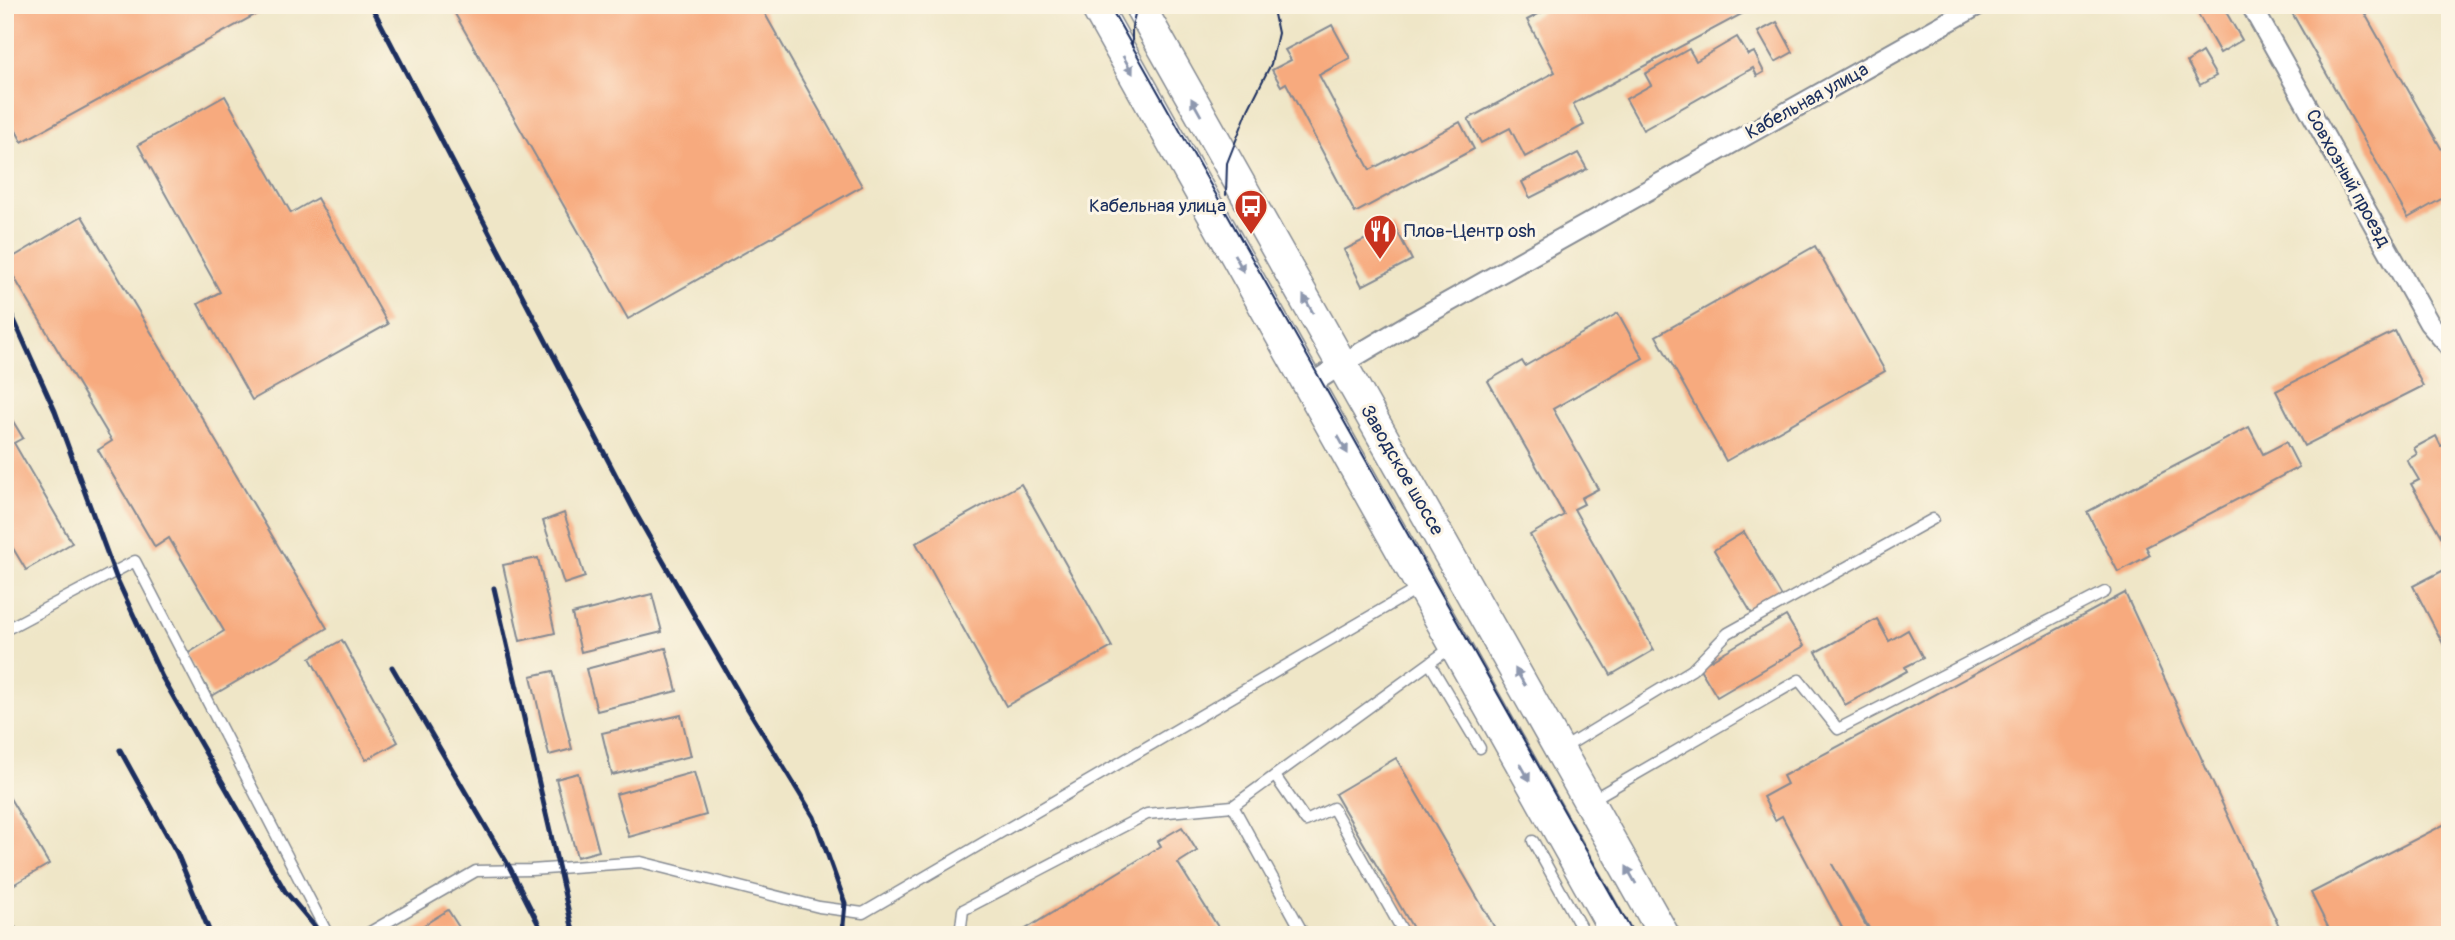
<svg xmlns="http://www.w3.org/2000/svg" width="2455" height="940" font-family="Pangolin,sans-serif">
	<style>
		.building { fill: #f7aa7e }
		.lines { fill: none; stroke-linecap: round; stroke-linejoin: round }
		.lane-casing { stroke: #858a92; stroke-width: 13 }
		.street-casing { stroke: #858a92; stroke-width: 23 }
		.primary-casing { stroke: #858a92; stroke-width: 33 }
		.lane { stroke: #fff; stroke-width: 10 }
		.street { stroke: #fff; stroke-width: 19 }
		.primary { stroke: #fff; stroke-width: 30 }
		.tram { stroke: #1b2f5e; stroke-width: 2 }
		.rail { stroke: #1b2f5e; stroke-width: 5 }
		.oneway { fill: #8d97ae }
		.labels { text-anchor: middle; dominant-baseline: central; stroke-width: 6; stroke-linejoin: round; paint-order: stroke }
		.street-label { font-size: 19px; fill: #1b2f5e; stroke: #fcf5e5 }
		.poi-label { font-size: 19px; fill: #1b2f5e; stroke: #fcf5e5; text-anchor: end }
	</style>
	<rect width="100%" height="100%" fill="#fcf5e5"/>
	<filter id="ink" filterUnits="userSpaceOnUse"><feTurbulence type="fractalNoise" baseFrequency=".0143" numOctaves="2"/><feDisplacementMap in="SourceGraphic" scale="14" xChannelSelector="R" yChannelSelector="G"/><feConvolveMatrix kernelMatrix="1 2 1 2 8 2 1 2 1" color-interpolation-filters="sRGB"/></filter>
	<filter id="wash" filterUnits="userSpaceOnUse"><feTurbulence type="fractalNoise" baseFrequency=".00686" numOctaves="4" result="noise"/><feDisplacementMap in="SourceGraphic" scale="28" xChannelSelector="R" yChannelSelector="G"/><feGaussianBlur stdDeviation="1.57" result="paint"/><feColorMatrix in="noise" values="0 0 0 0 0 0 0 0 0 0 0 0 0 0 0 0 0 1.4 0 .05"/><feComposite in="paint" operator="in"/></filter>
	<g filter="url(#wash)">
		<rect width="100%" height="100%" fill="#efe6c7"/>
		<g id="blocks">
			<g class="building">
				<polygon points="5,5 273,5 22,142 5,110"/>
				<polygon points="450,5 760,5 862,186 628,319"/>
				<polygon points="1555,5 1751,5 1753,8 1573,104 1584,125 1525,157 1510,128 1481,143 1468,119 1555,72 1527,20"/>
				<polygon points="2208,5 2222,5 2242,40 2220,53 2197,12"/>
				<polygon points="2301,5 2360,5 2450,164 2450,194 2408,218 2291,11"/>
				<polygon points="1777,22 1793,52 1775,62 1758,32"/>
				<polygon points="1332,25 1350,58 1319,75 1370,170 1460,122 1474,149 1355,213 1286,83 1281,86 1272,70 1291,60 1285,50"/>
				<polygon points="1737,37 1748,55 1754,52 1764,72 1757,76 1753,68 1643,130 1626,99 1651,85 1645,74 1689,49 1696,61"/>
				<polygon points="2202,52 2216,76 2200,85 2187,62"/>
				<polygon points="225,96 291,213 317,198 388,324 252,400 198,304 220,292 138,145"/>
				<polygon points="1578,153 1587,169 1530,198 1522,182"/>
				<polygon points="82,216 327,628 212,696 187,654 224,631 169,538 155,547 98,450 112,441 5,262"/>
				<polygon points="1394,225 1412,260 1362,286 1344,250"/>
				<polygon points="1815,246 1885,371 1726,461 1656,336"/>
				<polygon points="1618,313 1643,358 1553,409 1598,489 1581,498 1584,504 1574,509 1654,650 1611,675 1530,535 1564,515 1488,381 1522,361 1525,366"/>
				<polygon points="2395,331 2423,386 2304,446 2276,391"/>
				<polygon points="5,408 23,438 14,443 72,543 26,570 5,535"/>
				<polygon points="2249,427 2263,454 2286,442 2299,467 2146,547 2150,555 2118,572 2087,512"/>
				<polygon points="2436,436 2441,446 2450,441 2450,552 2411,484 2419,480 2407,460 2417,454 2414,448"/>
				<polygon points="1021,484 1112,647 1006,706 916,543"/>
				<polygon points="564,513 585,577 564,584 543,521"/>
				<polygon points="1744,532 1782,597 1752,614 1714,550"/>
				<polygon points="538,558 555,633 520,641 503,565"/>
				<polygon points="2450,567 2450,657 2413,586"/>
				<polygon points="2125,593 2283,935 1873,935 1832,864 1871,935 1846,935 1782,816 1775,820 1763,797 1787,784 1783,776"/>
				<polygon points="652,594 662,632 581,652 572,614"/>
				<polygon points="1786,616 1804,646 1717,697 1699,667"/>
				<polygon points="1877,619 1889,641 1908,630 1923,658 1905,667 1907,671 1845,705 1816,652"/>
				<polygon points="342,640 398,742 366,760 310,658"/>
				<polygon points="666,648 677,691 597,711 586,669"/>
				<polygon points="553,671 572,749 549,755 531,676"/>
				<polygon points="681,715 691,756 612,775 602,733"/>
				<polygon points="1396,758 1499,935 1417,935 1335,794"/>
				<polygon points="694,772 706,815 629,837 616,794"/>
				<polygon points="578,773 599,851 577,857 556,779"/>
				<polygon points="5,790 49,864 6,889 5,888"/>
				<polygon points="2447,823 2450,827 2450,935 2332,935 2311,893"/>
				<polygon points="1182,827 1197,851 1178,863 1223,935 1016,935 1161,846 1158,841"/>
				<polygon points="448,910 464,935 408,935"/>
			</g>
		</g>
	</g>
	<g filter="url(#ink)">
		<use href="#blocks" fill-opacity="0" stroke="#858a92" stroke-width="2"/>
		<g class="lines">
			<defs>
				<g id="lane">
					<polyline points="5,630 135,561 328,935"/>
					<polyline points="1430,664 1480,748"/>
					<polyline points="1562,749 1692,670 1728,633 1933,519"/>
					<polyline points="1275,776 1306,821 1333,808 1405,935"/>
					<polyline points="1593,799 1799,680 1838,729 2105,592"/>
					<polyline points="1533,841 1585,935"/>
					<polyline points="365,935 476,871 531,870 641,862 819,907 863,913 1417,589"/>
					<polyline points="960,935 963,910 1147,814 1233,806"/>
					<polyline points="1304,935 1233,806 1453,646"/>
				</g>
				<g id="street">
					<polyline points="2251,5 2429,323 2450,347"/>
					<polyline points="1308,386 1342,364 1413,322 1978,5"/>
				</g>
				<g id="primary">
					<polyline points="1095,5 1617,935"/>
					<polyline points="1139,5 1664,935"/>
				</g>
			</defs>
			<use href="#lane" class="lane-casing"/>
			<use href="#street" class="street-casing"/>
			<use href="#primary" class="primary-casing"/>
			<use href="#lane" class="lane"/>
			<use href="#street" class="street"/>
			<use href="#primary" class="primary"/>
			<g class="tram">
				<polyline points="1109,5 1634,935"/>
				<polyline points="1132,47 1132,27 1137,5"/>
				<polyline points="1226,195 1227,163 1248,110 1271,64 1278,33 1272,5"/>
			</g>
			<g class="rail">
				<polyline points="371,5 636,514 748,709 814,817 845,903 842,935"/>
				<polyline points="5,300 55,411 116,577 162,677 285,891 322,935"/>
				<polyline points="494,588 574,935"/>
				<polyline points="392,667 510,868 544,935"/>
				<polyline points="120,750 177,853 211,935"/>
				<polyline points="5,919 20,935"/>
			</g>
		</g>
		<defs><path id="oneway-solid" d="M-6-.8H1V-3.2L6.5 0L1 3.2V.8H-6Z" transform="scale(1.75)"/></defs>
		<g class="oneway">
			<use href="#oneway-solid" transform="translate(1128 65) rotate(61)"/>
			<use href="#oneway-solid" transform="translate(1196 107) rotate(-119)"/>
			<use href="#oneway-solid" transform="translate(1239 263) rotate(61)"/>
			<use href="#oneway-solid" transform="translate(1308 304) rotate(-119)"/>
			<use href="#oneway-solid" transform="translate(1343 445) rotate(61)"/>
			<use href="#oneway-solid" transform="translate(1520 677) rotate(-120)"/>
			<use href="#oneway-solid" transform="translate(1525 772) rotate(61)"/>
			<use href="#oneway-solid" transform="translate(1631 875) rotate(-119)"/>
		</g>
	</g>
	<defs>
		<symbol id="bus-pin" viewBox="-11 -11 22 30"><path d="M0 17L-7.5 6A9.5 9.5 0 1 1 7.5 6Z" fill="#c8321e" stroke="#fcf5e5"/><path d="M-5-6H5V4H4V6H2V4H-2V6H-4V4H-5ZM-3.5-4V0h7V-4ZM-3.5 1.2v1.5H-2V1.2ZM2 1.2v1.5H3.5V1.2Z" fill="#fff"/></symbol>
		<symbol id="restaurant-pin" viewBox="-11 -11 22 30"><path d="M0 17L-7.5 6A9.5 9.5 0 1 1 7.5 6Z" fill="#c8321e" stroke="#fcf5e5"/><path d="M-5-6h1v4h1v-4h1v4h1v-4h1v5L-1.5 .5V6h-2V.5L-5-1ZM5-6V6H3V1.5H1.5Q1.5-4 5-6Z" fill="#fff"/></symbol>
	</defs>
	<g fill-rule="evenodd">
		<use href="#bus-pin" x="1232" y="187" width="38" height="52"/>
		<use href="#restaurant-pin" x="1361" y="212" width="38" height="52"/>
	</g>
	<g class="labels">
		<g class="street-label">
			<text transform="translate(1807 101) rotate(-29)">Кабельная улица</text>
			<text transform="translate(2348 178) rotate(61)">Совхозный проезд</text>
			<text transform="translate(1402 470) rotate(60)">Заводское шоссе</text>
		</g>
		<g class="poi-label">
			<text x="1226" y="206">Кабельная улица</text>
			<text x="1404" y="231" text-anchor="start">Плов-Центр osh</text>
		</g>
	</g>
	<rect width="2455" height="940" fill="none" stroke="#fcf5e5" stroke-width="28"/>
</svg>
